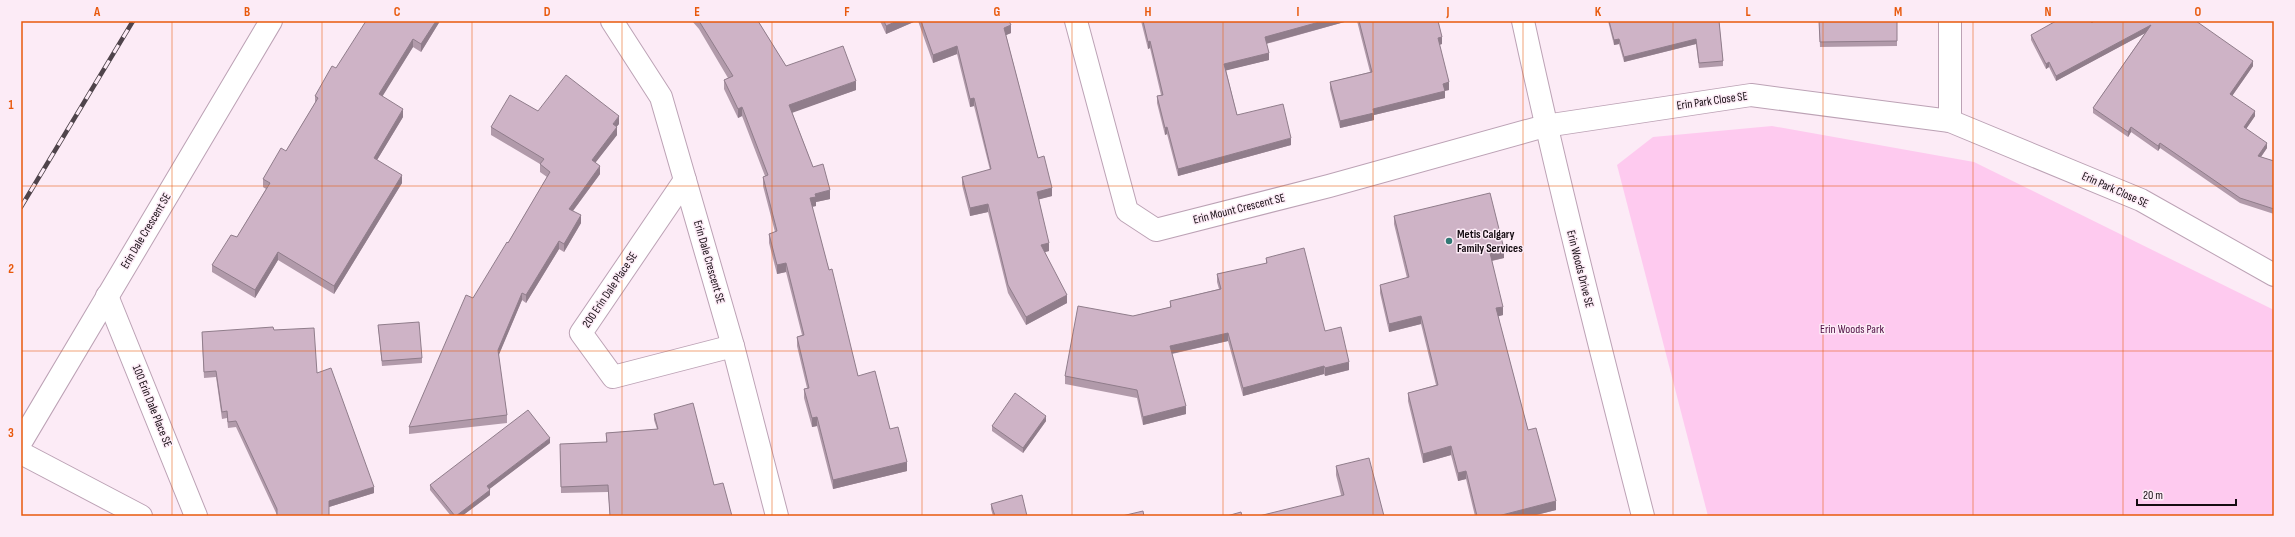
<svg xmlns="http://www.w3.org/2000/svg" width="2295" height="537" font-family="'Sofia Sans Condensed',sans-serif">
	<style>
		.green { fill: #fecaef }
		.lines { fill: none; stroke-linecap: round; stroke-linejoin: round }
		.minor-casing { stroke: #bca2b5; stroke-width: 24 }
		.tertiary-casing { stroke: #bca2b5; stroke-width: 24 }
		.minor { stroke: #fff; stroke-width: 22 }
		.tertiary { stroke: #fff; stroke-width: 22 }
		.rail-casing { stroke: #4f444b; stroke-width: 4.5 }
		.rail { stroke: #fcebf6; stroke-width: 3; stroke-dasharray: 9; stroke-linecap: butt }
		.wall { fill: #b19aaa }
		.shaded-wall { fill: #907d8b }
		.building { fill: #ceb3c6; stroke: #907d8b }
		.grid { fill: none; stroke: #e8590c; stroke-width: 1; stroke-opacity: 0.55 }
		.poi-dot { fill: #317975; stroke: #fcebf6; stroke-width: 1.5 }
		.labels { text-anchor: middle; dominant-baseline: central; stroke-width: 3; stroke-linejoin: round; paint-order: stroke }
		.street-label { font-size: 12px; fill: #150c12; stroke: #fcebf6 }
		.poi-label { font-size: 12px; font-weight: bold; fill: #150c12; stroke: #fcebf6; text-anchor: start }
		.park-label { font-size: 12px; fill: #4f0e43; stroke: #fcebf6 }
		.neatline { fill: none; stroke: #e8590c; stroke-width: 1.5 }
		.grid-label { font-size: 13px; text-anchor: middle; font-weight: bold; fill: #e8590c }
	</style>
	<rect width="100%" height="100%" fill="#fcebf6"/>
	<polygon class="green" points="1772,126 1974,162 2274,310 2274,516 1708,516 1617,165 1653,137"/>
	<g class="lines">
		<defs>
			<g id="minor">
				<polyline points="612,21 661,97 733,346 777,516"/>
				<polyline points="1076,21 1127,211 1156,230 1329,186 1545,126 1751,95 1950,121 2141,200 2274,275"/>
				<polyline points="1950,121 1950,21"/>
				<polyline points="685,180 581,333 613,377 733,346"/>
				<polyline points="107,296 196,516"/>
				<polyline points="21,442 271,21"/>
				<polyline points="21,453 141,516"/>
			</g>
			<path id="tertiary" d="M1523,21c36,166 78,330 120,495"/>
		</defs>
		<use href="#minor" class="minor-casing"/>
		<use href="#tertiary" class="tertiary-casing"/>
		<use href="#minor" class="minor"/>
		<use href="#tertiary" class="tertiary"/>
		<defs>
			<polyline id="rail" points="21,207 133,21"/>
		</defs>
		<use href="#rail" class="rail-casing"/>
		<use href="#rail" class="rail"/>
	</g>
	<g class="wall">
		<polygon points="440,21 421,52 413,47 382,96 403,117 377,160 402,183 334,294 278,260 255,298 212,272 212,265 237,237 266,189 263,187 263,179 286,151 315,103 315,96"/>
		<polygon points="692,21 758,21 786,66 856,90 792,112 813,167 830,199 816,202 816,206 812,207 829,270 858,376 890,429 907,471 833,489 817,426 812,427 804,398 804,389 807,388 797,346 797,337 802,335 786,272 777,274 769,243 769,234 775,232 763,186 763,177 765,176 742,116 738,118 724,89 724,80 728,78 699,29"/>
		<polygon points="880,21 916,21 886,34"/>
		<polygon points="918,21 1009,21 1011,33 1006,35 1038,158 1052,196 1039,199 1049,251 1045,252 1067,303 1026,325 1008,293 988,212 970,216 962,185 962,177 990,170 974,106 970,107 957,54 933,63"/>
		<polygon points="1141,21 1348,21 1266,44 1269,60 1226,70 1237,115 1291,145 1178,176 1167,134 1165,135 1157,103 1157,96 1161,95 1150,48 1148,49"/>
		<polygon points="1357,21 1438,21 1442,44 1439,45 1449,90 1445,91 1445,98 1374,115 1374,120 1340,128 1330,89 1330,82 1370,72"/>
		<polygon points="1608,21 1719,21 1723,61 1723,66 1699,68 1696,44 1624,62 1619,44 1614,45"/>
		<polygon points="1819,21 1897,21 1897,46 1820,47"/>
		<polygon points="2196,21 2253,66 2232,96 2255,116 2246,129 2267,148 2261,157 2274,161 2274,214 2240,203 2160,148 2158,151 2131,132 2128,137 2093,113 2093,108 2145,33 2056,81 2049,67 2046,69 2031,40 2031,35 2092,23"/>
		<polygon points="538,111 619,124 616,127 617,135 595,163 600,174 573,211 581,223 564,252 559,249 526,303 522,300 498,356 507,415 507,423 409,434 409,427 473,298 508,243 547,177 540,172 540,164 491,135 491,127"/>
		<polygon points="1394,216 1504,258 1492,261 1503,315 1498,316 1528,430 1556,510 1532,516 1475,516 1466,479 1458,481 1451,455 1423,463 1408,401 1408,393 1436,385 1421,324 1389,332 1380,293 1380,285 1407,278 1394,224"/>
		<polygon points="1266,258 1325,331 1349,370 1325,376 1324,374 1243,396 1228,341 1172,354 1186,414 1143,425 1137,398 1065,384 1065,376 1133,316 1170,307 1170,301 1219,289 1217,282 1217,274 1266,264"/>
		<polygon points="378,325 422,358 422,363 382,366"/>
		<polygon points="274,330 317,373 374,493 329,507 277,515 236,427 228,428 227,418 222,419 216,377 204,378 202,339 202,332"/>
		<polygon points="654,414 714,485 732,516 610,516 608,492 561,493 560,451 606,442 606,433 657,429 654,420"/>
		<polygon points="1046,421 1023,453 992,431 992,426"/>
		<polygon points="550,443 489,489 490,495 462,516 451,516 430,490 430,485"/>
		<polygon points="1336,466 1384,516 1341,495 1336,475"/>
		<polygon points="991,504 1027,516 993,516 991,509"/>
	</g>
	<g class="shaded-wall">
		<polygon points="436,21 440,21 421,52 421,44"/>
		<polygon points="897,21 916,21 886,34 886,26"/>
		<polygon points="1323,21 1348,21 1265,44 1265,37"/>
		<polygon points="1011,25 1011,33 1004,36 1004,28"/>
		<polygon points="2151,25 2151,30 2056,81 2056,76"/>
		<polygon points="1442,37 1442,44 1438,45 1438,38"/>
		<polygon points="413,39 413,47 379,102 379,94"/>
		<polygon points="1619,39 1619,44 1614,45 1614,40"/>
		<polygon points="1696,39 1696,44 1624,62 1624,57"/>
		<polygon points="1150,41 1150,48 1148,49 1148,42"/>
		<polygon points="957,46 957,54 933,63 933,55"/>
		<polygon points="1269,53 1269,60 1224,71 1224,64"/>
		<polygon points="2253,61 2253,66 2230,99 2230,94"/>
		<polygon points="2049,62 2049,67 2046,69 2046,64"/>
		<polygon points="856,81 856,90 789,114 789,105"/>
		<polygon points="1449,82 1449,90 1443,91 1443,84"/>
		<polygon points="1445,91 1445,98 1374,115 1374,120 1340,128 1340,121 1373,109"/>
		<polygon points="974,98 974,106 970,107 970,99"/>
		<polygon points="742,107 742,116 738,118 738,109"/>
		<polygon points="403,109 403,117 374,165 374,158"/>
		<polygon points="2255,111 2255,116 2244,132 2244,127"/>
		<polygon points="619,116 619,124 613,131 613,124"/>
		<polygon points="617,127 617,135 592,167 592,160"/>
		<polygon points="1167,127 1167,134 1165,135 1165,128"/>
		<polygon points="2131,127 2131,132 2128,137 2128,132"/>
		<polygon points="1291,138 1291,145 1178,176 1178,169"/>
		<polygon points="2160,143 2160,148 2158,151 2158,146"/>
		<polygon points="2267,143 2267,148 2258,161 2258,156"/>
		<polygon points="600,166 600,174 569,216 569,209"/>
		<polygon points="402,175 402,183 334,294 334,286"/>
		<polygon points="1052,188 1052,196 1037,200 1037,192"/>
		<polygon points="830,190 830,199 816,202 816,206 810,207 810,198 815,194"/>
		<polygon points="988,204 988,212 970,216 970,208"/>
		<polygon points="581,215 581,223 564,252 564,244"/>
		<polygon points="559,241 559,249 526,303 526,295"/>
		<polygon points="1049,243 1049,251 1041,253 1041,245"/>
		<polygon points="1504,249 1504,258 1490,261 1490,253"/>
		<polygon points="278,252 278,260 255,298 255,290"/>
		<polygon points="786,263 786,272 777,274 777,265"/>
		<polygon points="522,293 522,300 498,357 498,350"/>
		<polygon points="1067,295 1067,303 1026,325 1026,317"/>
		<polygon points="1503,307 1503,315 1496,317 1496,308"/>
		<polygon points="1421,316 1421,324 1389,332 1389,324"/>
		<polygon points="1228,333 1228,341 1170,354 1170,346"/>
		<polygon points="1349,362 1349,370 1325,376 1325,368"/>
		<polygon points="1324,366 1324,374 1243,396 1243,388"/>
		<polygon points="1186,406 1186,414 1143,425 1143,417"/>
		<polygon points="1046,416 1046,421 1023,453 1023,448"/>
		<polygon points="817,417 817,426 812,427 812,418"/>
		<polygon points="550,438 550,443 487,491 487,486"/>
		<polygon points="1451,446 1451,455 1423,463 1423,454"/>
		<polygon points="907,462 907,471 833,489 833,480"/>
		<polygon points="1466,471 1466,479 1458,481 1458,473"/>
		<polygon points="374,487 374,493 329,507 329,501"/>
		<polygon points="490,490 490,495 462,516 456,516"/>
		<polygon points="1556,501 1556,510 1532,516 1498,516"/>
	</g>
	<g class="building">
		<polygon points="366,21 436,21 421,44 413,39 379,94 403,109 374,158 402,175 334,286 278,252 255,290 212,265 231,235 237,237 270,183 263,179 281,148 286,151 318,98 315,96 332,66 336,68"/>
		<polygon points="699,21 758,21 786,66 843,46 856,81 789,105 813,167 823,164 830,190 815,194 816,197 810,198 829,270 832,269 858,376 875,371 890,429 898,427 907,462 833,480 817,417 812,418 804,389 809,388 797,337 804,335 786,263 777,265 769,234 777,231 763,177 768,175 742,107 738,109 724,80 733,76"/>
		<polygon points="884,21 897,21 886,26"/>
		<polygon points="921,21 1009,21 1011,25 1004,28 1038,158 1044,156 1052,188 1037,192 1049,243 1041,245 1067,295 1026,317 1008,285 988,204 970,208 962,177 991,169 974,98 970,99 957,46 933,55"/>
		<polygon points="1143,21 1323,21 1265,37 1269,53 1224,64 1237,115 1283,104 1291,138 1178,169 1167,127 1165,128 1157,96 1163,95 1150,41 1148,42"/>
		<polygon points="1359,21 1438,21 1442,37 1438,38 1449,82 1443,84 1445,91 1373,109 1374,113 1340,121 1330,82 1372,72"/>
		<polygon points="1609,21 1719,21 1723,61 1699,63 1696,39 1624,57 1619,39 1614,40"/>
		<polygon points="1819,21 1897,21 1897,41 1820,42"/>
		<polygon points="2056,21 2091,21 2092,23 2093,21 2196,21 2253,61 2230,94 2255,111 2244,127 2267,143 2258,156 2274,161 2274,209 2240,198 2160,143 2158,146 2131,127 2128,132 2093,108 2151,25 2056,76 2049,62 2046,64 2031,35"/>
		<polygon points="566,75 619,116 613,124 617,127 592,160 600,166 569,209 581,215 564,244 559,241 526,295 522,293 498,350 507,415 409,427 466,295 473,298 507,242 508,243 550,172 540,164 544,159 491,127 510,95 538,111"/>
		<polygon points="1490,193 1504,249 1490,253 1503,307 1496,308 1528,430 1536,428 1556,501 1498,516 1477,516 1466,471 1458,473 1451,446 1423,454 1408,393 1438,385 1421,316 1389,324 1380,285 1409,277 1394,216"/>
		<polygon points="1304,248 1325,331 1341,327 1349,362 1325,368 1324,366 1243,388 1228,333 1170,346 1186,406 1143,417 1137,390 1065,376 1078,306 1133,316 1171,307 1170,301 1221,289 1217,274 1267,263 1266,258"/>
		<polygon points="419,322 422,358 382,361 378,325"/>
		<polygon points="273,327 274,330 314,328 317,373 331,368 374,487 329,501 329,516 277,516 277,509 236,421 228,422 227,411 222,412 216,371 204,372 202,332"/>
		<polygon points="1015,393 1046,416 1023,448 992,426"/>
		<polygon points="693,403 714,485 723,483 732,516 610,516 608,485 561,487 560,444 607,442 606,433 658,429 654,414"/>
		<polygon points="528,410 550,438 487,486 490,490 456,516 455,516 430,485"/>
		<polygon points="1369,458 1384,516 1259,516 1344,495 1336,466"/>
		<polygon points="1022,495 1027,516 995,516 991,504"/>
		<polygon points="1143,511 1144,516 1122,516"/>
		<polygon points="1241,512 1242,516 1227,516"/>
	</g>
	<path class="grid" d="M172,21v495M322,21v495M472,21v495M622,21v495M772,21v495M922,21v495M1072,21v495M1223,21v495M1373,21v495M1523,21v495M1673,21v495M1823,21v495M1973,21v495M2123,21v495M21,186h2253M21,351h2253"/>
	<circle class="poi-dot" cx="1449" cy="241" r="4"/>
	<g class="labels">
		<g class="street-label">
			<text transform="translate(1712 101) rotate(-8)">Erin Park Close SE</text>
			<text transform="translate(2115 190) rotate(24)">Erin Park Close SE</text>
			<text transform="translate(1239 209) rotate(-14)">Erin Mount Crescent SE</text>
			<text transform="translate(146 231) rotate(-59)">Erin Dale Crescent SE</text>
			<text transform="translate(709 262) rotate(74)">Erin Dale Crescent SE</text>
			<text transform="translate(1580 269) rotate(76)">Erin Woods Drive SE</text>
			<text transform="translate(610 290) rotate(-56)">200 Erin Dale Place SE</text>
			<text transform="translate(152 406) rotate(68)">100 Erin Dale Place SE</text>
		</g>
		<g class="poi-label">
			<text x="1457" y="234">Metis Calgary<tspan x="1457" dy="14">Family Services</tspan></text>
		</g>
		<g class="park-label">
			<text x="1852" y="329">Erin Woods Park</text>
		</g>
	</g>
	<rect width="2295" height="537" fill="none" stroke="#fcebf6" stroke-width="44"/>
	<path d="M2137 499v6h99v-6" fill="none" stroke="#150c12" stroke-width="2"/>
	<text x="2143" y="499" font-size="12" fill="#150c12" stroke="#fcebf6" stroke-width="3" paint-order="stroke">20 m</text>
	<rect x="22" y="22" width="2251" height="493" class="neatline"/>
	<g class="grid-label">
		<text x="97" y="16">A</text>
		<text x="247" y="16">B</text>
		<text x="397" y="16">C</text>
		<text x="547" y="16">D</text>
		<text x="697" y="16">E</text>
		<text x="847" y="16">F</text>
		<text x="997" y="16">G</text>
		<text x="1148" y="16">H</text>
		<text x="1298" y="16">I</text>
		<text x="1448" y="16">J</text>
		<text x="1598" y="16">K</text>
		<text x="1748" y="16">L</text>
		<text x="1898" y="16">M</text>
		<text x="2048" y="16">N</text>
		<text x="2198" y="16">O</text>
		<text x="11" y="109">1</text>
		<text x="11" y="273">2</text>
		<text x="11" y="437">3</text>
	</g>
</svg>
